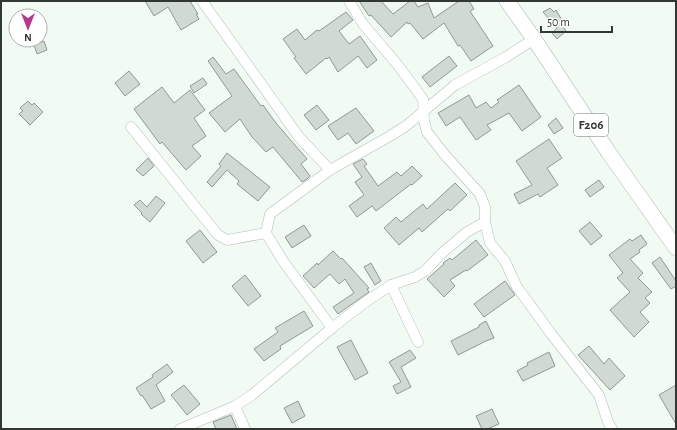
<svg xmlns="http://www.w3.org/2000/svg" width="677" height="430" font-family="'Alegreya Sans',sans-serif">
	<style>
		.building { fill: #d0dad2; stroke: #909992 }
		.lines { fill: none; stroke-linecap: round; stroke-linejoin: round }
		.street-casing { stroke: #b4bdb6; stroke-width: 11 }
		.primary-casing { stroke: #b4bdb6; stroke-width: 16 }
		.street { stroke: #fff; stroke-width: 10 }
		.primary { stroke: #fff; stroke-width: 15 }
		.labels { text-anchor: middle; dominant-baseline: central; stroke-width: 3; stroke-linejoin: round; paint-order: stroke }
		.shield { fill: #fff; stroke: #707371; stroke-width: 1 }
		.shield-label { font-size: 13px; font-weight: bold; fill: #333734 }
	</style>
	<rect width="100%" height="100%" fill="#f1fbf3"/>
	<g class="building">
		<polygon points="145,1 190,1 198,14 196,14 199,19 181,30 168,7 154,16"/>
		<polygon points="359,1 381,1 393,14 410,1 414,1 418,7 428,3 434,18 459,1 469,1 474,9 470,11 493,46 471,61 460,45 458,46 444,23 423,39 410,23 408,24 407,22 391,37 371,15 369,16"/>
		<polygon points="550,8 554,12 556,10 563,22 561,24 566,31 557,39 552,33 557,28 543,12"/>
		<polygon points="346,12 353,20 339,31 349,44 360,36 377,60 367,68 358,56 338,72 329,57 327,59 326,58 306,74 294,58 296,57 283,39 297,29 305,40 317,30 319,31"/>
		<polygon points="44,41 47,50 37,54 34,45"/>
		<polygon points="449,56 457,66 430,87 422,77"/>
		<polygon points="213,57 226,74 234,69 261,106 263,105 276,123 307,159 301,164 310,176 307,179 302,182 273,147 266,152 252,137 240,119 225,132 209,113 232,96 208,61"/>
		<polygon points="129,71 140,84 125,96 115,83"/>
		<polygon points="203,78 207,84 194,93 190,86"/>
		<polygon points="519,85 541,117 522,131 509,113 487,125 491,130 476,140 460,117 446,126 438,113 469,95 476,108 486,102 491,108 499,102 497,100"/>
		<polygon points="162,87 174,103 190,90 205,110 194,118 206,136 192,146 201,156 186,170 162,142 160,144 134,109"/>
		<polygon points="28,101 32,105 34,103 43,112 30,125 19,114 23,111 20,108"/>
		<polygon points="317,105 329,120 316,130 304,115"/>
		<polygon points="356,108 374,131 356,144 348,133 338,140 328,126"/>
		<polygon points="556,118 563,128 554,134 548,125"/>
		<polygon points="549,139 562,158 547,168 558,185 540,197 538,194 519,204 514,194 532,185 516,161"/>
		<polygon points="227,153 270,187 258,201 237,184 239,181 227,170 212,187 207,182 221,166 219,164"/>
		<polygon points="148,158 154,166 143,176 136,170"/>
		<polygon points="363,159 367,164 364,166 378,186 397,172 401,176 412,166 422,176 412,185 411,184 376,211 372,206 357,217 349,206 364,195 355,182 362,177 353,164"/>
		<polygon points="599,180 604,187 590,197 585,190"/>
		<polygon points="455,183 467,195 450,211 448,209 422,232 419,228 399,245 384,228 396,217 401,222 423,204 427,209"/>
		<polygon points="156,196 165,203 150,222 141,214 142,213 134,205 140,200 147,207"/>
		<polygon points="590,222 602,236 591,245 579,231"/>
		<polygon points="304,225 311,236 292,248 285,237"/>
		<polygon points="200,230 217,252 203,263 186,241"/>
		<polygon points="641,235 647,244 639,250 640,252 630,259 643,273 638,278 652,292 645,298 650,303 640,312 649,322 634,337 610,310 630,292 617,278 623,273 609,255 630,239 632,241"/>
		<polygon points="476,240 488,255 467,271 466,270 450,280 455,286 444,297 427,279 444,264 443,263 450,258 452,260"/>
		<polygon points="333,251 341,259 342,258 369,288 367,289 369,292 338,314 333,307 354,293 345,279 339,284 330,274 314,288 303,276 317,263 318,265"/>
		<polygon points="660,257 676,281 676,286 671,289 652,263"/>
		<polygon points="371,263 381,281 375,285 364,267"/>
		<polygon points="245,275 261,296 248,306 232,286"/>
		<polygon points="505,281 515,295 484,317 474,304"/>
		<polygon points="304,311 313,326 280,346 281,349 264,361 254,349 278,332 275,328"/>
		<polygon points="486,321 494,338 486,341 458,355 451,341 479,327 479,325"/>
		<polygon points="351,340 368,373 355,380 337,347"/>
		<polygon points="589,346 604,364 609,358 625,376 610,390 578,355"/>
		<polygon points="410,350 416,358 401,367 411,387 397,394 393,386 401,382 389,362"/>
		<polygon points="549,352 555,366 523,381 517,371 528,365 527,363"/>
		<polygon points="167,364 173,372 156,385 165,401 151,409 142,395 141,396 136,388 153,377 152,375"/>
		<polygon points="184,385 200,404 187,415 171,395"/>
		<polygon points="676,385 676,424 659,395"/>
		<polygon points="298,401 305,416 292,423 284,408"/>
		<polygon points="492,409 499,424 487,429 482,429 476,416"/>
		<polygon points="231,415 237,429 216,429 213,422"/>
	</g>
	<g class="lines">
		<defs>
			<g id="street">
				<polyline points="202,1 299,137 330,170"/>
				<polyline points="349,1 363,24 397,64 423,99 424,121 427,132 445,155 480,194 485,207 485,222 490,243 505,261 517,287 552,335 599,395 608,422 612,429"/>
				<polyline points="131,127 218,235 227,240 266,233"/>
				<polyline points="391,285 418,342"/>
				<polyline points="332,328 283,261 266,233 270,214 330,170 390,136 406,126 455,85 506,57 534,39"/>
				<polyline points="235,406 245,429"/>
				<polyline points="180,429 235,406 252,395 332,328 364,303 391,285 415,277 425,271 442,253 467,232 485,222"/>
			</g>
			<polyline id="primary" points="507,1 534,39 609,153 676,248"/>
		</defs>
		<use href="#street" class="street-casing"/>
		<use href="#primary" class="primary-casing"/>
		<use href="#street" class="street"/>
		<use href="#primary" class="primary"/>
	</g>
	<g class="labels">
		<rect class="shield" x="574" y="114" width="34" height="22" rx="3"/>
		<g class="shield-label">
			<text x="591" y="125">F206</text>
		</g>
	</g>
	<rect width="677" height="430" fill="none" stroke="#333734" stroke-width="4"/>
	<g transform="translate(28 28) rotate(180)"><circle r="19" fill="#ffffff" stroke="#adafae"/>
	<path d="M0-3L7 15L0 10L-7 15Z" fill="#b33b8f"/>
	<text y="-6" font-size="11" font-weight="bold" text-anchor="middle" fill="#333734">N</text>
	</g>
	<path d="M541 26v6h71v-6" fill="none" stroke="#333734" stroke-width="2"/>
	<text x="547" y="26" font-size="12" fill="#333734" stroke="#ffffff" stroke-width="3" paint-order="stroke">50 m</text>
</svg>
